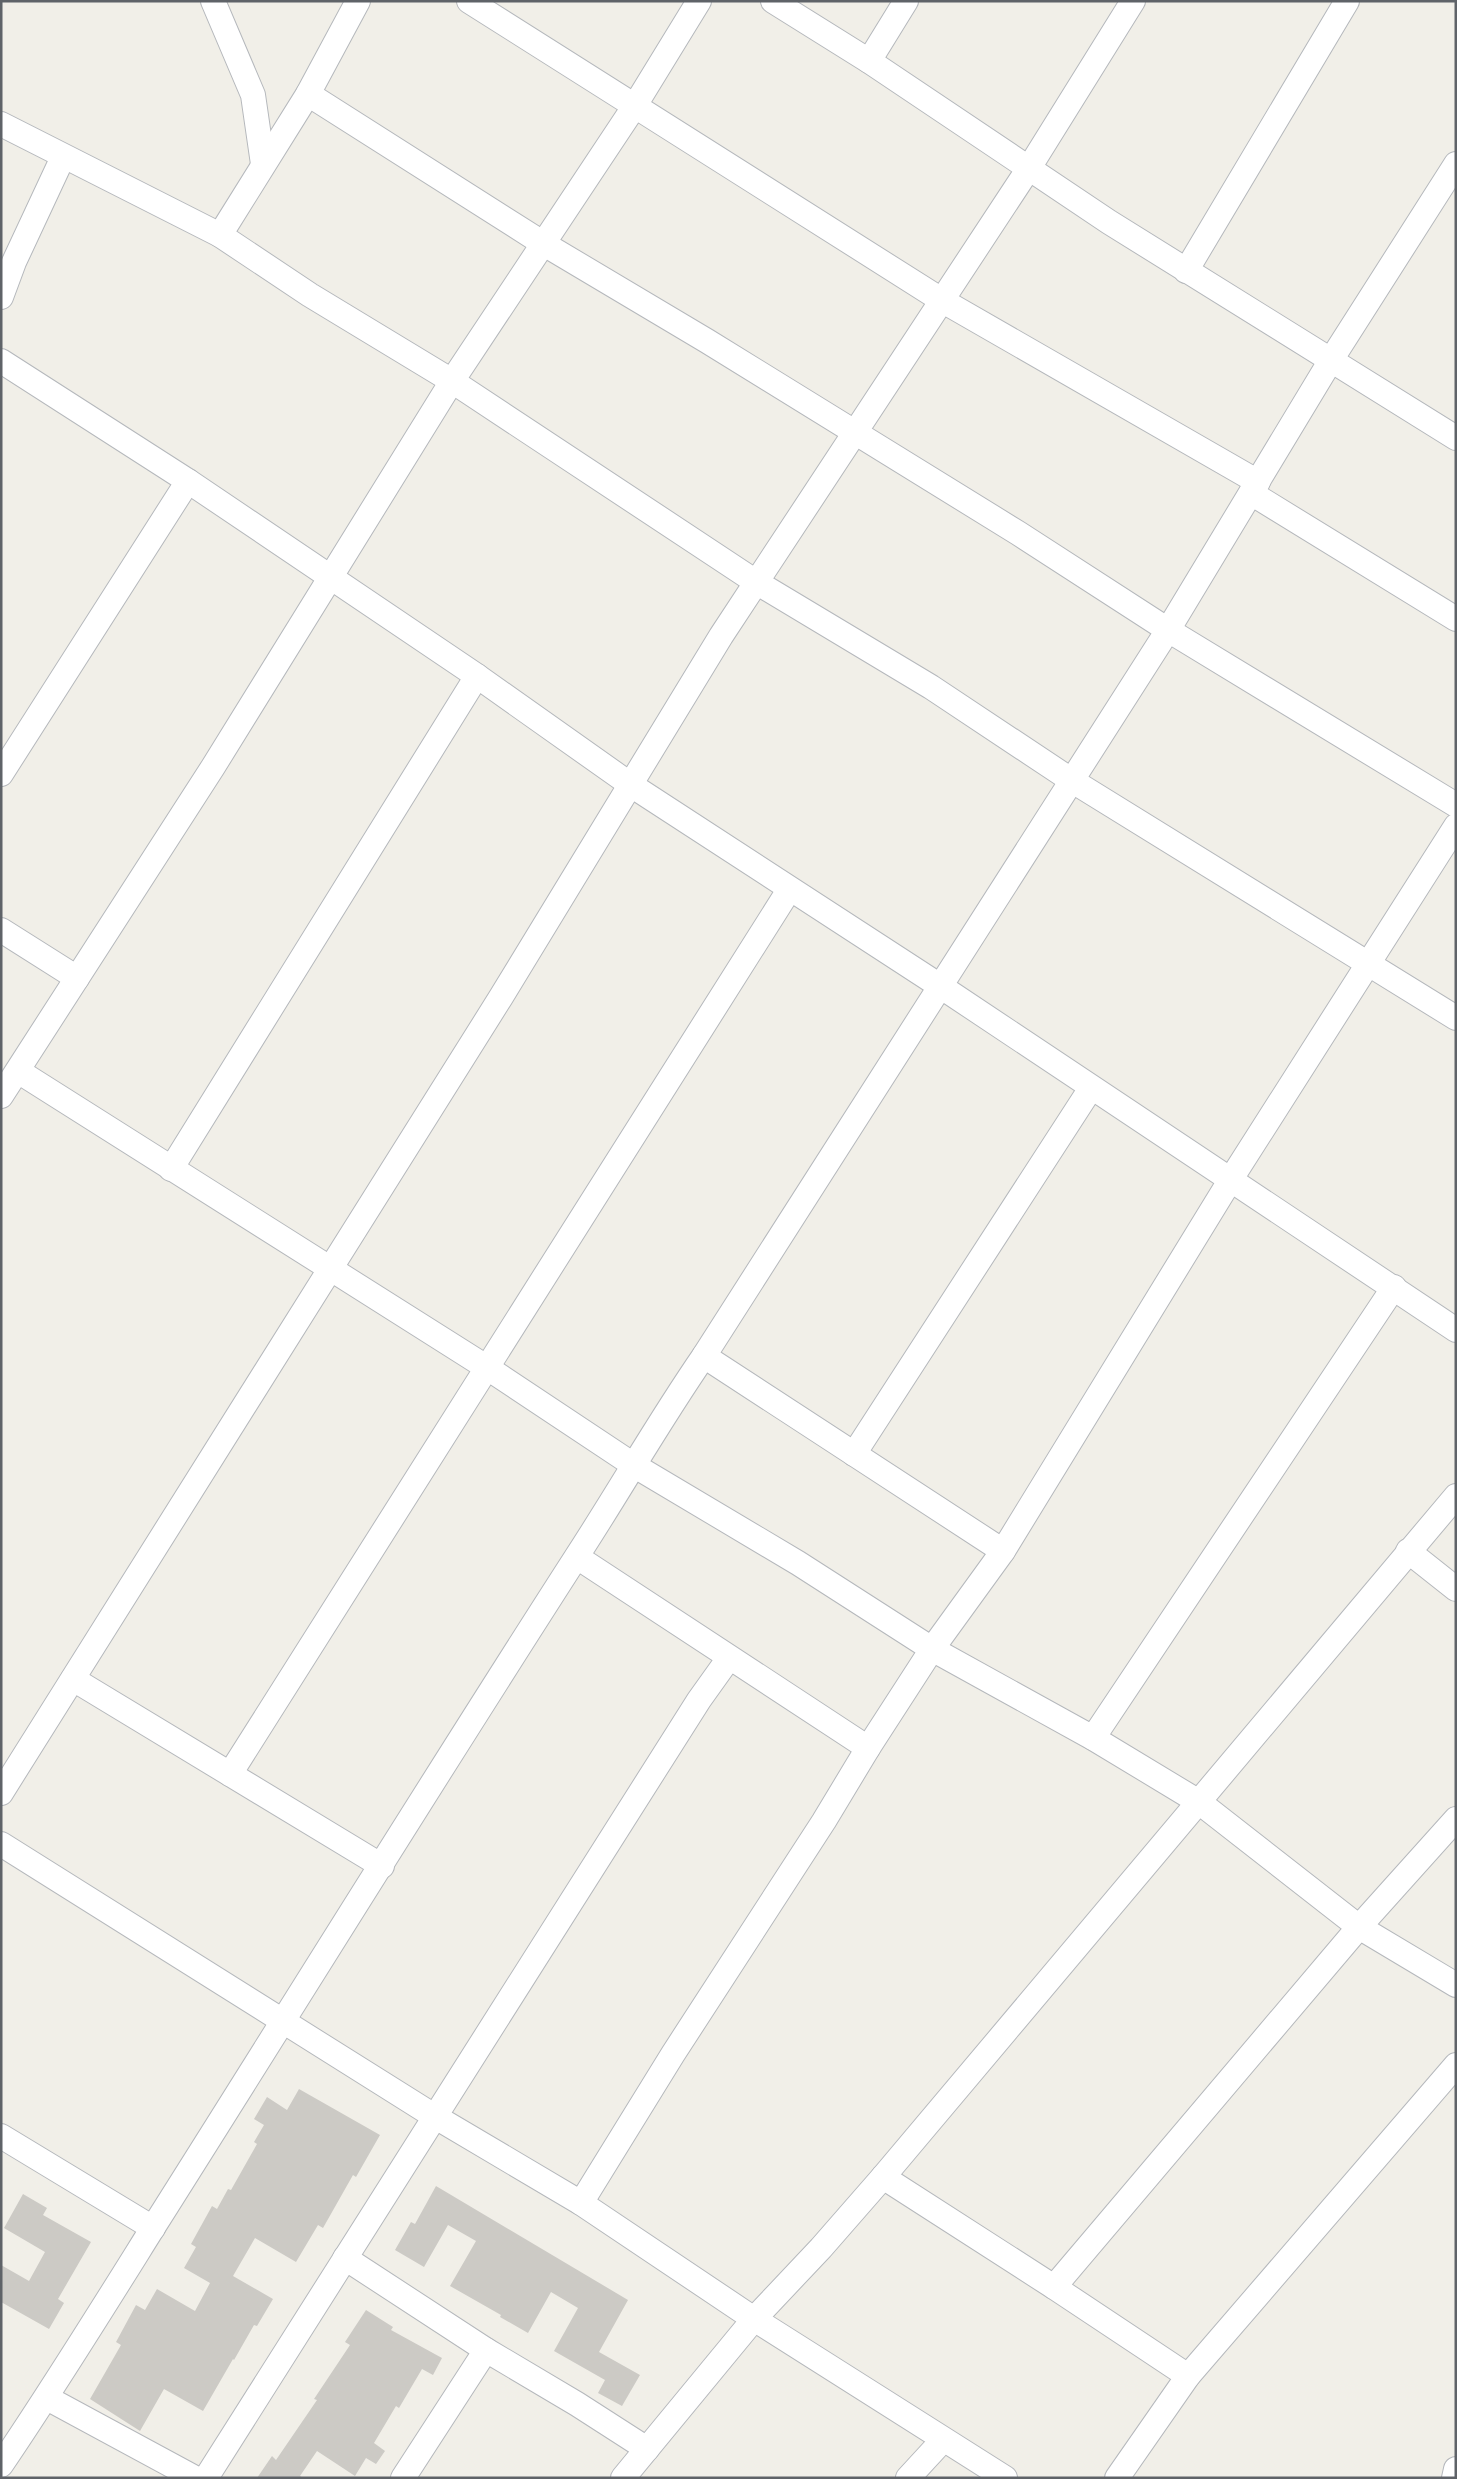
<svg xmlns="http://www.w3.org/2000/svg" width="1457" height="2479" font-family="'DM Sans',sans-serif">
	<style>
		.building { fill: #cccac5 }
		.lines { fill: none; stroke-linecap: round; stroke-linejoin: round }
		.street-casing { stroke: #b5b8bc; stroke-width: 26 }
		.street { stroke: #fff; stroke-width: 24 }
	</style>
	<rect width="100%" height="100%" fill="#f1efe8"/>
	<g class="building">
		<polygon points="299,2089 380,2135 356,2177 353,2175 323,2228 318,2225 296,2262 255,2238 251,2245 233,2276 273,2299 257,2326 254,2325 234,2360 233,2359 203,2411 164,2389 140,2431 90,2399 121,2345 116,2342 136,2305 145,2310 157,2289 195,2311 210,2283 184,2268 196,2247 191,2244 212,2206 217,2209 228,2189 231,2190 257,2144 254,2142 264,2125 254,2119 267,2097 287,2110"/>
		<polygon points="436,2186 628,2300 599,2352 640,2375 622,2406 598,2393 605,2380 554,2351 578,2308 551,2292 528,2333 500,2317 501,2315 450,2286 476,2241 448,2225 424,2267 395,2250 411,2222 415,2224"/>
		<polygon points="23,2194 47,2208 43,2215 91,2242 58,2299 64,2303 49,2329 1,2302 1,2265 29,2281 45,2252 4,2228"/>
		<polygon points="366,2310 393,2327 391,2330 442,2358 433,2375 422,2369 399,2408 396,2406 374,2443 385,2451 376,2464 366,2458 355,2476 317,2451 300,2476 303,2478 257,2478 272,2456 276,2460 317,2400 314,2399 350,2345 345,2342"/>
	</g>
	<g class="lines">
		<defs>
			<g id="street">
				<polyline points="213,1 253,95 263,164"/>
				<polyline points="469,1 943,301 1258,482"/>
				<polyline points="773,1 869,61 1109,222 1456,438"/>
				<polyline points="869,61 906,1"/>
				<polyline points="308,94 544,244 707,341 1018,533 1168,630 1456,805"/>
				<polyline points="1,124 220,235 310,295 452,381 756,582 931,687 1071,780 1456,1018"/>
				<polyline points="220,235 308,94 358,1"/>
				<polyline points="1186,271 1347,1"/>
				<polyline points="1,297 14,262 63,157"/>
				<polyline points="1,361 188,481 477,676 631,785 940,986 1456,1330"/>
				<polyline points="1251,493 1456,619"/>
				<polyline points="1,774 188,481"/>
				<polyline points="1,930 77,978"/>
				<polyline points="18,1071 486,1367 635,1466 798,1563 932,1649 1093,1738 1199,1802 1359,1927 1456,1985"/>
				<polyline points="1,1096 213,767 452,381 634,107 699,1"/>
				<polyline points="171,1169 477,676"/>
				<polyline points="704,1356 1003,1551"/>
				<polyline points="854,1454 1091,1088"/>
				<polyline points="1408,1551 1456,1589"/>
				<polyline points="577,1557 868,1748"/>
				<polyline points="73,1679 382,1866"/>
				<polyline points="1093,1738 1394,1287"/>
				<polyline points="230,1774 789,890"/>
				<polyline points="1,1793 501,997 721,636 1029,168 1133,1"/>
				<polyline points="1,1844 434,2116 581,2203 754,2319 1005,2478"/>
				<polyline points="1,2136 153,2228"/>
				<polyline points="883,2177 1054,2287"/>
				<polyline points="581,2203 673,2054 824,1821 868,1748 932,1649 1003,1551 1231,1179 1456,826"/>
				<polyline points="345,2258 486,2350 577,2404 647,2449"/>
				<polyline points="1188,2376 1054,2287 1359,1927 1456,1819"/>
				<polyline points="47,2398 195,2478"/>
				<path d="M1,2465c53,-78 103,-159 153,-239 141,-223 280,-448 423,-670 43,-66 82,-135 127,-200l464,-726 163,-270 125,-196"/>
				<polyline points="206,2478 699,1700 729,1658"/>
				<polyline points="403,2478 486,2350"/>
				<polyline points="623,2478 754,2319 821,2248 883,2177 1456,1496"/>
				<polyline points="908,2478 943,2440"/>
				<polyline points="1117,2478 1188,2376 1456,2065"/>
				<polyline points="1454,2478 1456,2469"/>
			</g>
		</defs>
		<use href="#street" class="street-casing"/>
		<use href="#street" class="street"/>
	</g>
	<rect width="1457" height="2479" fill="none" stroke="#5f6368" stroke-width="5"/>
</svg>
